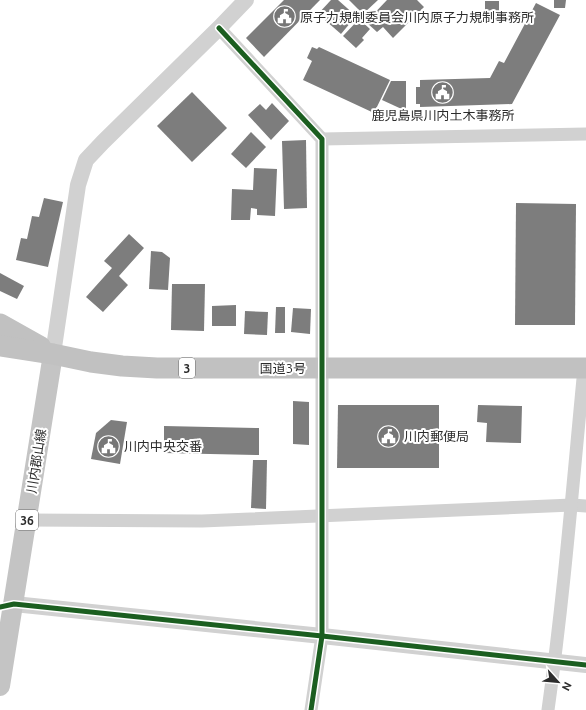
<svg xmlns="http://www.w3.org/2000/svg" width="586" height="710" font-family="Ubuntu,'Noto Sans JP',sans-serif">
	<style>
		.building { fill: #7d7d7d }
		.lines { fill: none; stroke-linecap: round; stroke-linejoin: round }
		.minor { stroke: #d1d1d1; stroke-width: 13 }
		.tertiary { stroke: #d1d1d1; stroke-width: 16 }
		.primary { stroke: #c4c4c4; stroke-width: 20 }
		.trunk { stroke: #c1c1c1; stroke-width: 21 }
		.cycleway-casing { stroke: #fff; stroke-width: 8 }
		.cycleway { stroke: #1b5e20; stroke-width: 5 }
		.labels { text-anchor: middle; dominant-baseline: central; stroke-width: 4; stroke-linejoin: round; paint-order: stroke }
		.shield { fill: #fff; stroke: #6b6b6b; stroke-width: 1 }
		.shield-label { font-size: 12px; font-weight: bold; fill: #2c2c2c }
		.poi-label { font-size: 13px; fill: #2c2c2c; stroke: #fff; text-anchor: start }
		.street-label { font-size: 13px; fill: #2c2c2c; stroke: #fff }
	</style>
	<rect width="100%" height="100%" fill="#fff"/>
	<g class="building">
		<polygon points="284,0 320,0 264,57 246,38"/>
		<polygon points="331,0 338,0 356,16 341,34 318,14"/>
		<polygon points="349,0 378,0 363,14"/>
		<polygon points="387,0 417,0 424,7 393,38 383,27 377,32 366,22"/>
		<polygon points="554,0 566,0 565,8 554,8"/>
		<rect x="485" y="1" width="14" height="12"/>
		<polygon points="536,3 560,15 512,104 420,107 420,104 416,104 416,87 420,87 420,80 490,78 499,61 504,63"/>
		<polygon points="359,19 370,29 362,38 364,40 356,48 343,36"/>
		<polygon points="312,47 317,49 319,47 390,80 374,113 303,80 312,61 307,58"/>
		<polygon points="391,81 406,81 406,111 382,100"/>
		<polygon points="192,92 227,128 192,162 157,126"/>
		<polygon points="272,103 289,121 271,140 248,115 260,104 266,110"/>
		<polygon points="251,132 266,147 246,168 231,154"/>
		<polygon points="306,140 307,208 284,209 282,141"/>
		<polygon points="254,168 277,169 275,216 257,215 257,209 251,208 250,220 231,220 232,189 253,190"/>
		<polygon points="44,198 63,202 48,267 16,260 21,238 27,239 32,216 39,217"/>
		<polygon points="516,203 576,204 575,325 515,325"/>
		<polygon points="129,234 144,248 119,276 128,285 103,312 86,297 112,268 104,261"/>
		<polygon points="151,251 162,252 170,258 168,290 149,289"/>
		<polygon points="0,273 24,286 17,299 0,291"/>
		<polygon points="172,284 205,284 204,331 171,330"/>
		<polygon points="236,305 236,326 212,326 212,306"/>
		<polygon points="276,307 285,307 285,333 275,333"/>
		<polygon points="293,308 311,309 310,334 291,332"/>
		<polygon points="245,311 268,312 267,335 244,334"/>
		<polygon points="293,401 309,402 309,445 293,444"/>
		<polygon points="338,405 439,405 439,468 337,468"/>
		<polygon points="478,405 522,406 521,443 486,442 487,423 477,422"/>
		<polygon points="111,420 127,422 120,464 91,459 96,433"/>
		<polygon points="164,426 259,428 259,455 164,453"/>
		<polygon points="253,460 267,460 266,509 251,508"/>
	</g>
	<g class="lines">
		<g class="minor">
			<polyline points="219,28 322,139 322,636 311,710"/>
			<polyline points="322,139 586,134"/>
			<polyline points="27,520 202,521 572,505 586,506"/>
			<path d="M548,710c16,-114 25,-228 36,-342"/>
		</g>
		<g class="tertiary">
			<polyline points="53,354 78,185 86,160 103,142 219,28 246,0"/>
			<polyline points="14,604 322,636 586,665"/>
		</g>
		<polyline class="primary" points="0,686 53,354"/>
		<g class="trunk">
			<polyline points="0,324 41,347"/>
			<polyline points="0,346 53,354 91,362 122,366 157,368 586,368"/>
		</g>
		<defs>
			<g id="cycleway">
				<polyline points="219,28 322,139 322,636 311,710"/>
				<polyline points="0,607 14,604 322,636 586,665"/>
			</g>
		</defs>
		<use href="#cycleway" class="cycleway-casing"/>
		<use href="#cycleway" class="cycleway"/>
	</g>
	<defs>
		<symbol id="civic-disc" viewBox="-11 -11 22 22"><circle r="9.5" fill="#767676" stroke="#fff"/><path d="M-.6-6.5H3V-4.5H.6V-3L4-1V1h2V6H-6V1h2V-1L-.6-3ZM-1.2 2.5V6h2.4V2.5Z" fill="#fff"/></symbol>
	</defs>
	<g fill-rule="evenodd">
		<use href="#civic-disc" x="272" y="4" width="25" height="25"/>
		<use href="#civic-disc" x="430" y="80" width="25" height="25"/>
		<use href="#civic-disc" x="376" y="424" width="25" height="25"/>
		<use href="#civic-disc" x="96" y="434" width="25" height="25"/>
	</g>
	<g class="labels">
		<g class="shield">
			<rect x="179" y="358" width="16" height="20" rx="3"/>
			<rect x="16" y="510" width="22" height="20" rx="3"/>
		</g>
		<g class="shield-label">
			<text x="187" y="368">3</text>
			<text x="27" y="520">36</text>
		</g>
		<g class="poi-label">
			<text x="300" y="17">原子力規制委員会川内原子力規制事務所</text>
			<text x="443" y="115" text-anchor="middle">鹿児島県川内土木事務所</text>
			<text x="404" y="436">川内郵便局</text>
			<text x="124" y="446">川内中央交番</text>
		</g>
		<g class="street-label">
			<text x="283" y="368">国道3号</text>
			<text transform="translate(36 461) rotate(-81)">川内郡山線</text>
		</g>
	</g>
	<g transform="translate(558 682) rotate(117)" stroke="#ffffff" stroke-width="3" paint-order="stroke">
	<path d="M0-3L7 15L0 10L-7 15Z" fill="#2c2c2c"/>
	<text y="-6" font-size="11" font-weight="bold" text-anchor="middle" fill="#2c2c2c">N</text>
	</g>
</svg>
